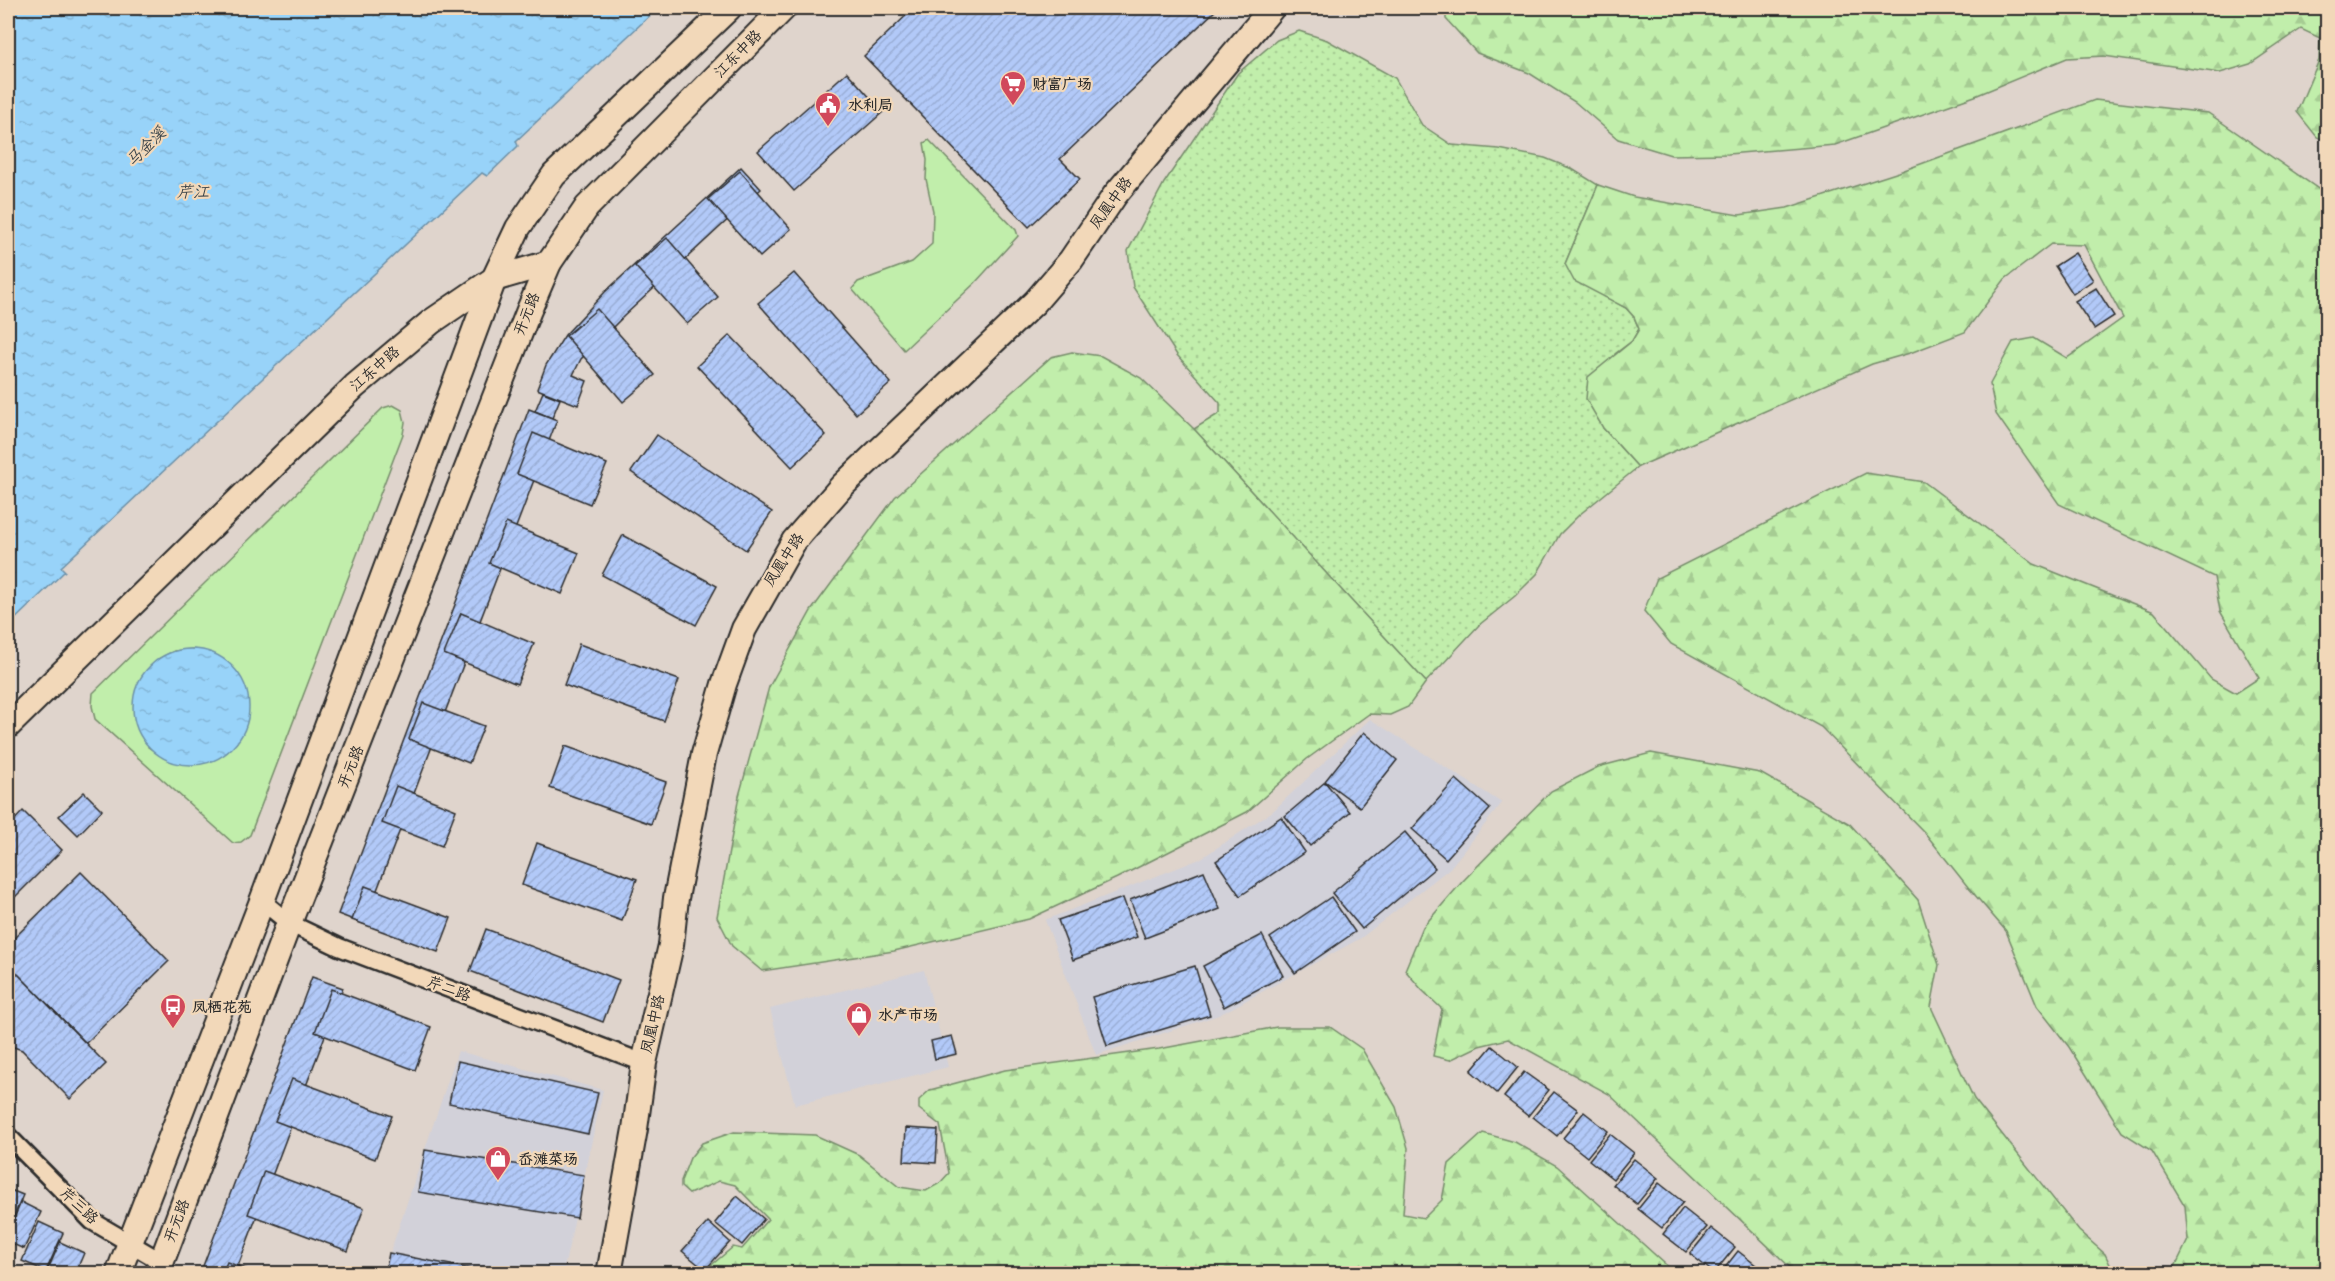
<svg xmlns="http://www.w3.org/2000/svg" width="2335" height="1281" font-family="Pangolin,'LXGW WenKai TC',sans-serif">
	<style>
		.built { fill: #d2d1d9 }
		.grass { fill: url(#grass-dots); stroke: #768c6b; stroke-width: 1.5 }
		.forest { fill: url(#forest-firs); stroke: #768c6b; stroke-width: 1.5 }
		.park { fill: #c1eeab; stroke: #768c6b; stroke-width: 1.5; fill-rule: evenodd }
		.water { fill: url(#water-ripples); stroke: #6c90a7; stroke-width: 1.5 }
		.building { fill: url(#building-hatch); stroke: #2b2b2b; stroke-width: 1.5 }
		.lines { fill: none; stroke-linecap: round; stroke-linejoin: round }
		.street-casing { stroke: #2b2b2b; stroke-width: 21 }
		.secondary-casing { stroke: #2b2b2b; stroke-width: 28 }
		.street { stroke: #f2d8b9; stroke-width: 16 }
		.secondary { stroke: #f2d8b9; stroke-width: 24 }
		.labels { text-anchor: middle; dominant-baseline: central; stroke-width: 4.5; stroke-linejoin: round; paint-order: stroke }
		.street-label { font-size: 15px; fill: #2b2b2b; stroke: #f2d8b9 }
		.poi-label { font-size: 15px; font-weight: bold; fill: #2b2b2b; stroke: #f2d8b9; text-anchor: start }
		.water-label { font-size: 16px; font-style: italic; fill: #3b444a; stroke: #f2d8b9 }
	</style>
	<defs>
		<pattern id="grass-dots" width="8" height="8" patternUnits="userSpaceOnUse" patternTransform="scale(1.5)"><rect width="8" height="8" fill="#c1eeab"/><path d="M2 2h.1M6 6h.1" fill="none" stroke="#a6cc93" stroke-width="1.8" stroke-linecap="round"/></pattern>
		<pattern id="forest-firs" width="22" height="20" patternUnits="userSpaceOnUse" patternTransform="scale(1.5)"><rect width="22" height="20" fill="#c1eeab"/><path d="M5 1l3.5 6h-7zM16 11l3.5 6h-7z" fill="#a6cc93"/></pattern>
		<pattern id="water-ripples" width="26" height="14" patternUnits="userSpaceOnUse" patternTransform="scale(1.5)"><rect width="26" height="14" fill="#98d3f9"/><path d="M2 4q2-2 4 0t4 0M15 11q2-2 4 0t4 0" fill="none" stroke="#83b5d6"/></pattern>
		<pattern id="building-hatch" width="6" height="6" patternUnits="userSpaceOnUse" patternTransform="scale(1.5)"><rect width="6" height="6" fill="#b2c9f8"/><path d="M-1 1l2-2M0 6l6-6M5 7l2-2" fill="none" stroke="#99add5"/></pattern>
	</defs>
	<rect width="100%" height="100%" fill="#dfd4cc"/>
	<filter id="ink" filterUnits="userSpaceOnUse"><feTurbulence type="fractalNoise" baseFrequency=".0167" numOctaves="2"/><feDisplacementMap in="SourceGraphic" scale="12" xChannelSelector="R" yChannelSelector="G"/><feConvolveMatrix kernelMatrix="1 2 1 2 8 2 1 2 1" color-interpolation-filters="sRGB"/></filter>
	<g filter="url(#ink)">
		<g class="built">
			<polygon points="1370,719 1502,803 1450,868 1361,938 1219,1015 1096,1055 1045,920 1200,859 1273,811"/>
			<polygon points="924,970 948,1067 795,1105 770,1009"/>
			<polygon points="458,1051 603,1090 563,1273 383,1274"/>
		</g>
		<polygon class="grass" points="1299,31 1327,40 1395,78 1422,125 1452,145 1499,149 1545,158 1572,169 1598,185 1565,264 1604,296 1626,308 1634,317 1639,329 1632,341 1615,354 1603,428 1638,467 1579,515 1560,534 1537,574 1515,596 1479,625 1426,682 1194,429 1220,413 1220,403 1177,355 1133,287 1128,251 1164,183 1238,73 1277,40"/>
		<g class="forest">
			<polygon points="1446,8 2327,8 2327,141 2317,137 2297,112 2319,60 2320,38 2301,29 2250,64 2220,73 2104,56 2067,58 1975,96 1835,145 1728,154 1671,155 1618,139 1575,102 1529,73 1477,53 1446,19"/>
			<polygon points="2095,100 2208,113 2327,195 2327,1273 2172,1273 2188,1240 2185,1206 2152,1151 2122,1132 2069,1047 2037,1006 2006,931 1968,887 1925,833 1821,727 1671,644 1644,611 1657,578 1866,473 1924,482 2034,564 2154,612 2211,679 2236,693 2259,678 2220,611 2214,577 2059,504 1996,414 1990,384 2013,342 2034,338 2067,358 2123,318 2084,245 2051,244 2005,279 1965,332 1910,353 1872,364 1638,467 1603,428 1586,399 1588,377 1632,341 1639,329 1634,317 1626,308 1574,281 1565,264 1598,185 1634,197 1739,215 1787,208 1899,172"/>
			<polygon points="1072,352 1101,356 1141,378 1194,429 1426,682 1408,707 1390,715 1369,714 1307,759 1247,812 1117,878 1029,919 894,951 762,971 732,946 717,917 739,796 769,687 811,611 895,497 1051,357"/>
			<polygon points="1651,753 1760,773 1850,824 1918,900 1939,965 1931,1007 1974,1099 2079,1231 2105,1254 2114,1273 1796,1273 1609,1094 1508,1039 1479,1046 1450,1060 1433,1056 1442,1009 1422,990 1405,970 1423,927 1462,882 1551,791 1598,767"/>
			<polygon points="1277,1027 1330,1027 1362,1049 1396,1107 1408,1148 1403,1214 1424,1218 1442,1200 1449,1164 1483,1133 1515,1142 1557,1166 1675,1273 702,1273 733,1247 742,1249 768,1219 735,1185 719,1181 689,1194 681,1187 681,1181 690,1158 702,1143 734,1132 815,1135 859,1155 899,1187 926,1191 940,1183 949,1173 940,1125 919,1109 919,1100 930,1090 1005,1070 1159,1049"/>
		</g>
		<g class="park">
			<polygon points="929,140 1016,230 1018,236 975,283 904,350 852,289 858,282 912,262 932,244 933,211 926,179 927,160 924,143"/>
			<path d="M393,405l9,5 3,12 -2,12 -153,401 -9,7 -8,1 -138,-124 -3,-13 1,-13 290,-285zM192,649c20,4 32,10 46,25l-1,68c-30,28 -56,29 -89,5l10,-88 16,-8z"/>
		</g>
		<g class="water">
			<polygon points="8,8 658,8 516,141 518,146 487,176 482,173 61,567 65,571 8,626"/>
			<circle cx="191" cy="707" r="58"/>
		</g>
		<g class="building">
			<polygon points="914,8 1218,8 1060,159 1080,179 1029,227 864,56"/>
			<polygon points="847,72 883,112 794,191 758,151"/>
			<polygon points="741,167 761,189 624,316 581,359 573,375 587,381 578,405 537,389 546,365 565,335 605,292"/>
			<polygon points="740,171 791,229 760,257 708,199"/>
			<polygon points="667,238 718,297 687,324 635,266"/>
			<polygon points="2075,253 2093,280 2073,294 2055,266"/>
			<polygon points="794,273 891,383 856,414 758,303"/>
			<polygon points="2096,288 2114,316 2094,329 2075,301"/>
			<polygon points="597,309 655,375 623,402 566,336"/>
			<polygon points="730,335 826,435 792,467 697,366"/>
			<polygon points="543,392 560,399 552,418 535,411"/>
			<polygon points="529,409 557,420 364,924 338,914"/>
			<polygon points="533,433 607,464 590,504 517,474"/>
			<polygon points="657,435 772,512 746,550 631,472"/>
			<polygon points="506,523 579,553 562,594 489,563"/>
			<polygon points="623,535 717,586 696,625 602,575"/>
			<polygon points="461,613 534,644 517,684 444,654"/>
			<polygon points="579,644 679,680 664,721 564,685"/>
			<polygon points="423,703 484,726 469,763 409,739"/>
			<polygon points="1364,732 1397,760 1360,807 1325,781"/>
			<polygon points="565,746 666,782 651,824 550,788"/>
			<polygon points="1456,779 1490,809 1446,859 1412,829"/>
			<polygon points="1325,782 1350,812 1310,846 1285,816"/>
			<polygon points="396,786 456,810 442,846 382,823"/>
			<polygon points="84,792 102,810 78,835 59,816"/>
			<polygon points="23,811 62,850 8,904 8,827"/>
			<polygon points="1281,817 1305,852 1240,896 1216,861"/>
			<polygon points="1405,832 1435,868 1362,929 1332,893"/>
			<polygon points="537,843 637,879 622,921 522,885"/>
			<polygon points="1204,871 1220,909 1145,938 1130,900"/>
			<polygon points="81,872 169,961 86,1043 8,964 8,944"/>
			<polygon points="365,886 451,918 438,952 352,920"/>
			<polygon points="1331,897 1355,932 1295,973 1270,938"/>
			<polygon points="1123,898 1137,937 1073,960 1058,920"/>
			<polygon points="486,929 619,980 603,1022 470,971"/>
			<polygon points="1262,935 1283,976 1224,1007 1203,966"/>
			<polygon points="8,964 106,1064 70,1099 22,1050 8,1045"/>
			<polygon points="1195,966 1210,1015 1107,1046 1092,997"/>
			<polygon points="312,977 343,988 235,1274 200,1274"/>
			<polygon points="331,989 431,1027 415,1070 315,1032"/>
			<polygon points="952,1036 957,1054 935,1059 931,1041"/>
			<polygon points="1492,1046 1518,1067 1497,1093 1471,1071"/>
			<polygon points="458,1061 598,1093 588,1134 449,1103"/>
			<polygon points="1524,1072 1549,1090 1528,1116 1504,1097"/>
			<polygon points="292,1079 392,1116 375,1159 275,1121"/>
			<polygon points="1554,1092 1578,1110 1557,1136 1533,1117"/>
			<polygon points="1584,1112 1608,1131 1587,1157 1563,1138"/>
			<polygon points="906,1128 938,1130 936,1163 904,1161"/>
			<polygon points="1610,1134 1634,1153 1613,1179 1589,1160"/>
			<polygon points="425,1150 584,1175 577,1218 418,1192"/>
			<polygon points="1634,1159 1658,1178 1637,1204 1613,1185"/>
			<polygon points="264,1171 364,1208 348,1251 248,1214"/>
			<polygon points="1659,1183 1683,1202 1662,1228 1638,1209"/>
			<polygon points="8,1189 23,1195 8,1230"/>
			<polygon points="737,1196 764,1219 742,1245 715,1223"/>
			<polygon points="21,1202 41,1212 24,1249 8,1242 8,1233"/>
			<polygon points="1683,1208 1707,1227 1686,1252 1663,1234"/>
			<polygon points="39,1222 63,1233 46,1271 22,1261"/>
			<polygon points="708,1222 730,1242 705,1270 682,1251"/>
			<polygon points="1711,1228 1735,1247 1714,1273 1690,1254"/>
			<polygon points="60,1242 84,1253 75,1274 46,1274"/>
			<polygon points="1738,1251 1762,1270 1759,1274 1720,1274"/>
			<polygon points="389,1253 497,1274 385,1274"/>
			<polygon points="227,1262 259,1274 222,1274"/>
		</g>
		<g class="lines">
			<defs>
				<g id="street">
					<polyline points="262,901 289,923 339,947 644,1063"/>
					<polyline points="8,1136 92,1221 162,1262"/>
				</g>
				<g id="secondary">
					<polyline points="8,726 355,386 431,322 494,279 549,263"/>
					<polyline points="118,1274 262,901 494,279 518,228 554,175 729,8"/>
					<polyline points="157,1274 289,923 529,310 549,263 587,207 784,8"/>
					<polyline points="609,1274 635,1129 644,1063 671,945 676,898 704,754 724,684 744,629 794,541 842,486 1035,302 1071,260 1115,195 1272,8"/>
				</g>
			</defs>
			<use href="#street" class="street-casing"/>
			<use href="#secondary" class="secondary-casing"/>
			<use href="#street" class="street"/>
			<use href="#secondary" class="secondary"/>
		</g>
	</g>
	<defs>
		<symbol id="supermarket-pin" viewBox="-11 -11 22 30"><path d="M0 17L-7.5 6A9.5 9.5 0 1 1 7.5 6Z" fill="#d1495b" stroke="#f2d8b9"/><path d="M-6-5.5h2.5l.6 2H6L4.5 2H-2.5L-4.4-4H-6ZM-1.5 3.2a1.3 1.3 0 1 0 .1 0ZM3 3.2a1.3 1.3 0 1 0 .1 0Z" fill="#fff"/></symbol>
		<symbol id="civic-pin" viewBox="-11 -11 22 30"><path d="M0 17L-7.5 6A9.5 9.5 0 1 1 7.5 6Z" fill="#d1495b" stroke="#f2d8b9"/><path d="M-.6-6.5H3V-4.5H.6V-3L4-1V1h2V6H-6V1h2V-1L-.6-3ZM-1.2 2.5V6h2.4V2.5Z" fill="#fff"/></symbol>
		<symbol id="bus-pin" viewBox="-11 -11 22 30"><path d="M0 17L-7.5 6A9.5 9.5 0 1 1 7.5 6Z" fill="#d1495b" stroke="#f2d8b9"/><path d="M-5-6H5V4H4V6H2V4H-2V6H-4V4H-5ZM-3.5-4V0h7V-4ZM-3.5 1.2v1.5H-2V1.2ZM2 1.2v1.5H3.5V1.2Z" fill="#fff"/></symbol>
		<symbol id="shop-pin" viewBox="-11 -11 22 30"><path d="M0 17L-7.5 6A9.5 9.5 0 1 1 7.5 6Z" fill="#d1495b" stroke="#f2d8b9"/><path d="M-5-2.5h2.3a2.7 3.5 0 0 1 5.4 0H5L5.5 6h-11ZM-1.5-2.5h3a1.5 2.3 0 0 0-3 0Z" fill="#fff"/></symbol>
	</defs>
	<g fill-rule="evenodd">
		<use href="#supermarket-pin" x="998" y="69" width="30" height="40"/>
		<use href="#civic-pin" x="813" y="90" width="30" height="40"/>
		<use href="#bus-pin" x="158" y="992" width="30" height="40"/>
		<use href="#shop-pin" x="844" y="1000" width="30" height="40"/>
		<use href="#shop-pin" x="483" y="1144" width="30" height="40"/>
	</g>
	<g class="labels">
		<g class="street-label">
			<text transform="translate(738 54) rotate(-45)">江东中路</text>
			<text transform="translate(1111 203) rotate(-54)">凤凰中路</text>
			<text transform="translate(527 314) rotate(-68)">开元路</text>
			<text transform="translate(375 369) rotate(-41)">江东中路</text>
			<text transform="translate(784 560) rotate(-57)">凤凰中路</text>
			<text transform="translate(351 767) rotate(-68)">开元路</text>
			<text transform="translate(449 989) rotate(21)">芹二路</text>
			<text transform="translate(653 1024) rotate(-77)">凤凰中路</text>
			<text transform="translate(79 1206) rotate(43)">芹三路</text>
			<text transform="translate(177 1221) rotate(-69)">开元路</text>
		</g>
		<g class="poi-label">
			<text x="1032" y="84">财富广场</text>
			<text x="848" y="105">水利局</text>
			<text x="192" y="1007">凤栖花苑</text>
			<text x="878" y="1015">水产市场</text>
			<text x="518" y="1159">岙滩菜场</text>
		</g>
		<g class="water-label">
			<text transform="translate(146 147) rotate(-45)">马金溪</text>
			<text x="193" y="192">芹江</text>
		</g>
	</g>
	<rect width="2335" height="1281" fill="none" stroke="#f2d8b9" stroke-width="30"/>
	<rect x="15" y="15" width="2305" height="1251" fill="none" stroke="#2b2b2b" stroke-width="2" filter="url(#ink)"/>
</svg>
